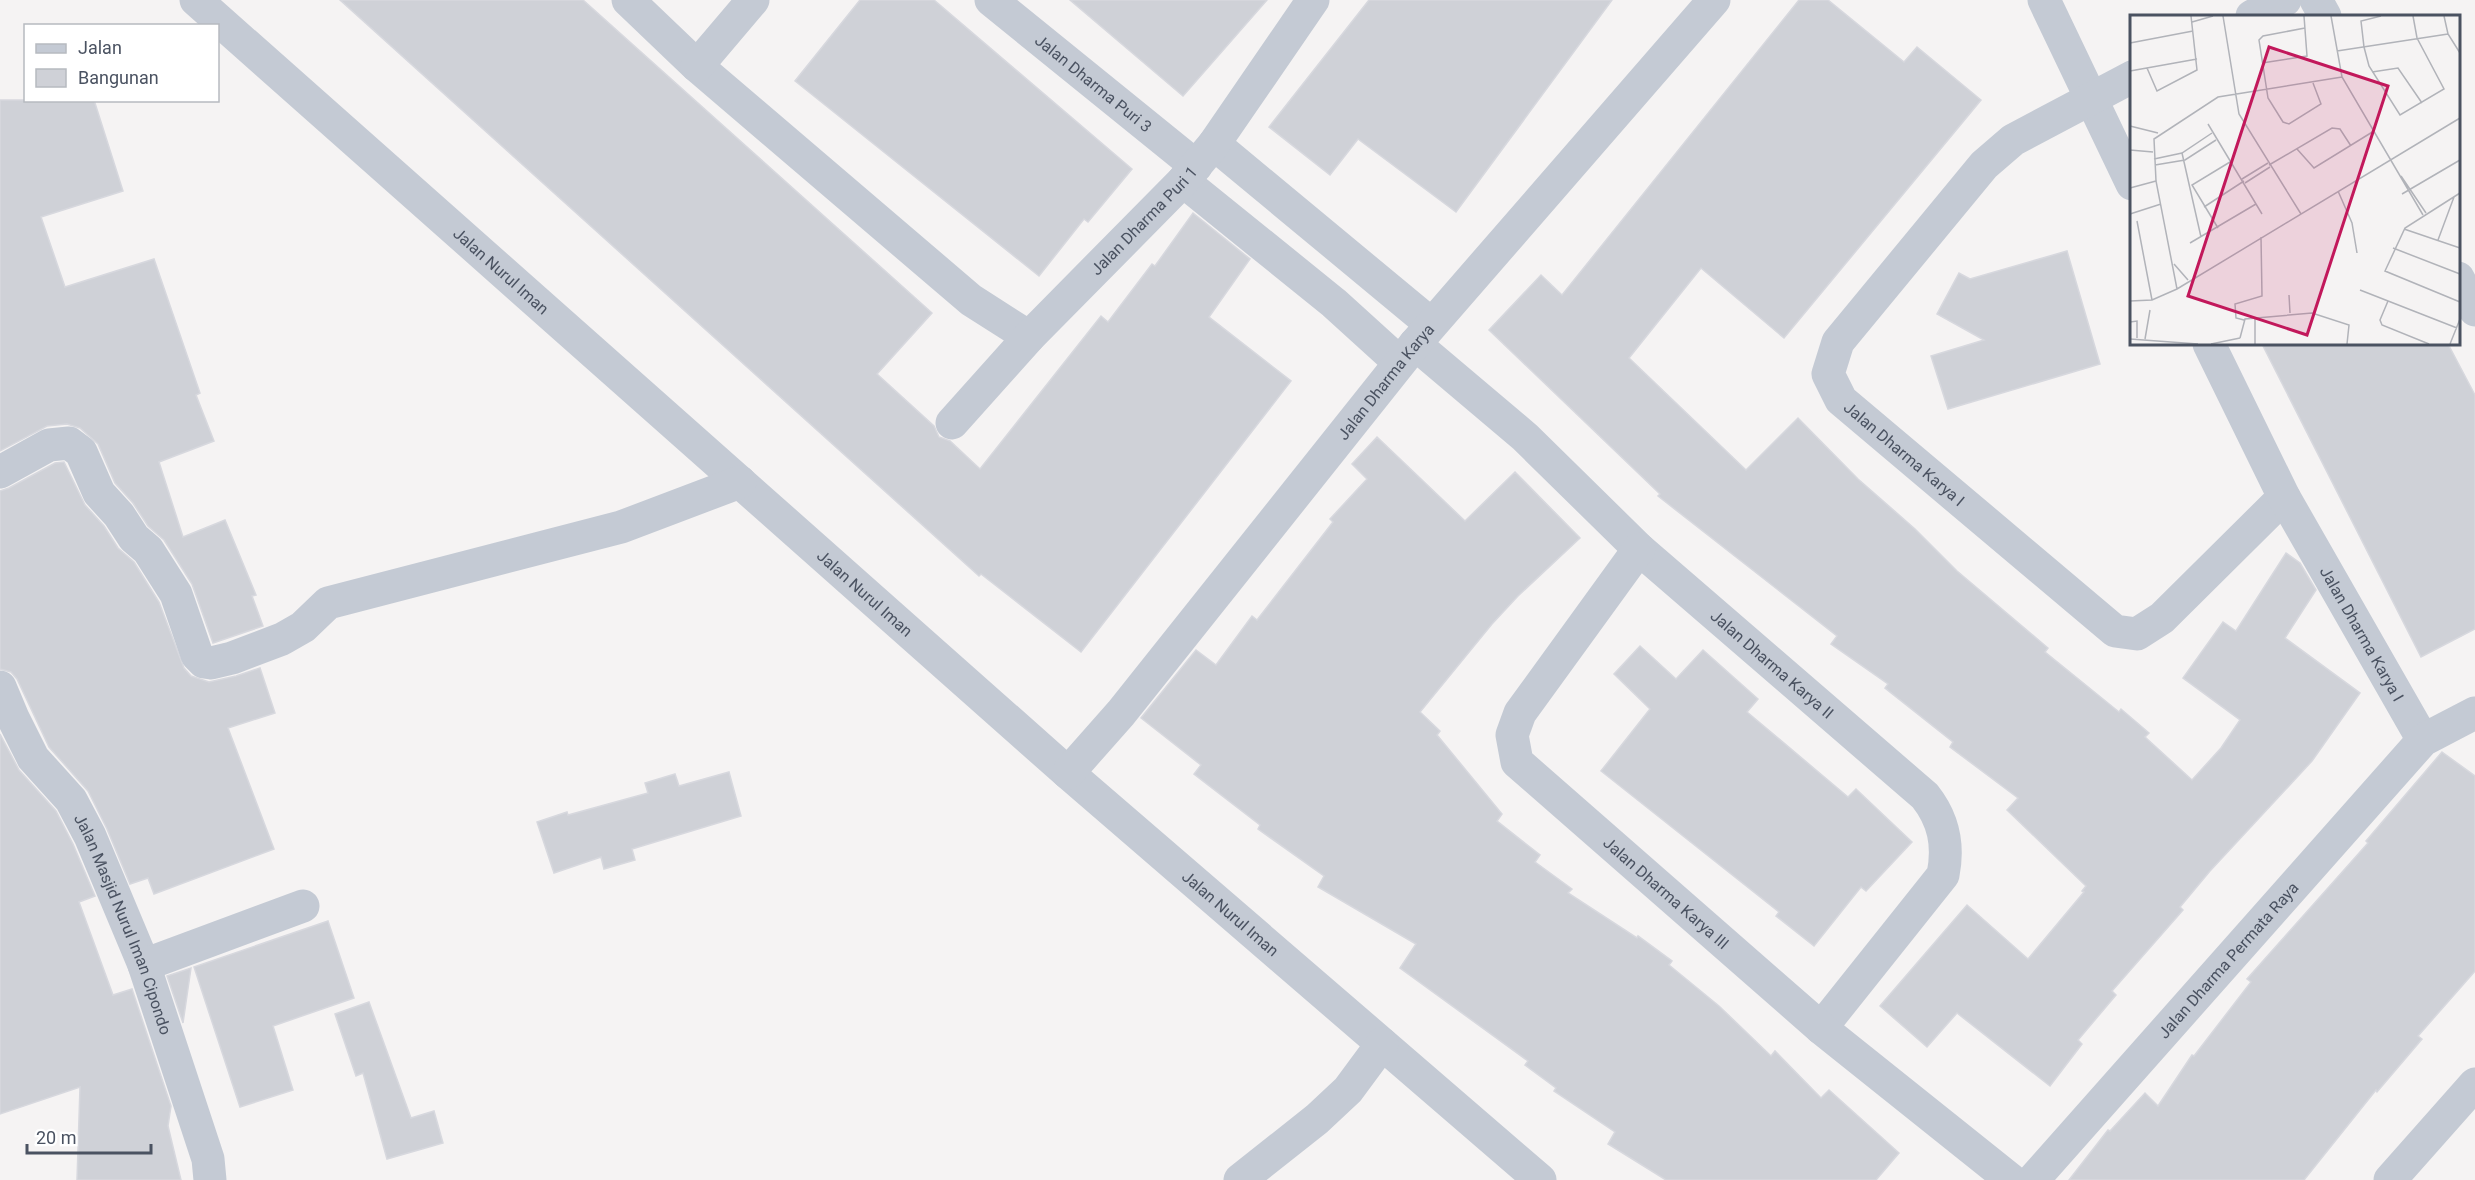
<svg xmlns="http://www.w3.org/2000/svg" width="2475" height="1180" font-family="Roboto,sans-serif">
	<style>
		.building { fill: #cfd1d7; stroke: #d7d8de; stroke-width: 1.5 }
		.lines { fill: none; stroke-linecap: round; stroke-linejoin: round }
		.street { stroke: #c4cad4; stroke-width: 33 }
		.labels { text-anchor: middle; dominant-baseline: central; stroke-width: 6; stroke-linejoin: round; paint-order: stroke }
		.street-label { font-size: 16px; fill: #4a5261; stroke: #fff }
		.inset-road { fill: none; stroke: #b1b3b9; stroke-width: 1.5 }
		.view { fill: #c2185b; fill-opacity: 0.15; stroke: #c2185b; stroke-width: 3 }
		.inset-edge { fill: none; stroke: #4a5261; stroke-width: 3 }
	</style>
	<rect width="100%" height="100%" fill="#f5f3f3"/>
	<g class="building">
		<polygon points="340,0 583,0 932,313 877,374 934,426 939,437 950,441 980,469 1101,316 1108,322 1152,264 1155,266 1193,213 1250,259 1209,317 1291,381 1081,652 981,574 979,576"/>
		<polygon points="860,0 934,0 1132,169 1088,222 1084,219 1039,276 795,81"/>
		<polygon points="1070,0 1267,0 1183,96"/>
		<polygon points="1369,0 1612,0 1456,212 1358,139 1330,175 1269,127"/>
		<polygon points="1799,0 1828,0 1904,62 1917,47 1981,100 1784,338 1701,268 1629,358 1746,470 1798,418 1858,479 1915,529 1957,571 2048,648 2045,652 2119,712 2121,709 2149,733 2145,737 2192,780 2221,748 2240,720 2183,678 2223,622 2236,631 2286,553 2300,563 2316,590 2285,638 2360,693 2312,761 2210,871 2180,907 2183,910 2112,991 2116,995 2078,1040 2082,1044 2050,1086 1957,1013 1927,1047 1880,1006 1967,905 2028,959 2084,892 2082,891 2086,886 2007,810 2018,798 1950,747 1953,742 1885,688 1888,684 1831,644 1837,636 1658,496 1660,494 1489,330 1541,275 1562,295"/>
		<polygon points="0,100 94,100 123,191 41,217 65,287 154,259 200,393 196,395 214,441 159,462 183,537 225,520 256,595 252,596 263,626 213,643 192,584 164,540 148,526 133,503 115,483 98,444 80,428 67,424 47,426 0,451"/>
		<polygon points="2067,251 2100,364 1948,409 1931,356 1984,340 1937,314 1959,273 1970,279"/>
		<polygon points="2262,344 2448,344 2475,395 2475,629 2421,657"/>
		<polygon points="1377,437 1465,521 1515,472 1580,538 1518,596 1492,624 1420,712 1440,731 1437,735 1502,814 1497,821 1540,855 1535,862 1572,889 1568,893 1637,938 1638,936 1672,961 1669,965 1719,1006 1771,1056 1775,1051 1821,1098 1829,1090 1899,1153 1876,1180 1666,1180 1608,1144 1615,1132 1554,1091 1556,1088 1525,1065 1528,1061 1400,968 1416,944 1318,887 1324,876 1258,829 1260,825 1194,774 1201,765 1141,718 1196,650 1216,665 1252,616 1257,620 1333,522 1330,519 1367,479 1352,464"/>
		<polygon points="64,462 85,505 104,526 118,548 134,562 159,602 184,668 191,676 209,682 236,676 260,668 275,713 228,728 274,849 154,894 148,878 130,884 107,829 88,791 49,747 17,679 11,672 0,669 0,491 9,488 55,463"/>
		<polygon points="1640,646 1676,679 1703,650 1758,699 1747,712 1848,797 1856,789 1912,842 1866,891 1861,887 1814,946 1776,916 1779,912 1601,771 1650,709 1614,674"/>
		<polygon points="0,734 19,770 56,811 73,844 95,896 79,902 113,995 132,989 171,1106 168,1126 181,1180 77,1180 80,1087 0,1114"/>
		<polygon points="2442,752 2475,776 2475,971 2418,1036 2422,1039 2377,1092 2376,1090 2304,1180 2069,1180 2108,1130 2110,1131 2145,1093 2158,1106 2192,1055 2194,1056 2251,982 2247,979 2368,843 2366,841"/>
		<polygon points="729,772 741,816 632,849 635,860 604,869 601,857 554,873 537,822 567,812 568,815 648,793 645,783 675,774 679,786"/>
		<polygon points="328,921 354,998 273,1026 293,1090 240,1107 194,967"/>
		<polygon points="191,968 183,1023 167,976"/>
		<polygon points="369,1002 411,1118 434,1111 443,1143 387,1159 363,1073 356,1076 335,1014"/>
	</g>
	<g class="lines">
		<g class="street">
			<path id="s1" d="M196,0l872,773 472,407"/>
			<polyline points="628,0 697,66 971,300 1029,337"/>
			<path id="s2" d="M991,0l205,166"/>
			<polyline points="2044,0 2132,184"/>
			<polyline points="2316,0 2325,16"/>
			<polyline points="2252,16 2285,0"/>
			<polyline points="697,66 753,0"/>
			<path id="s3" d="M2132,77l-119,63 -29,25 -146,177 -10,32 13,26 274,231 22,3 25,-16 122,-121"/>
			<polyline points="1214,144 1431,324"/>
			<polyline points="1183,181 1334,303 1399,362"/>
			<polyline points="2458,278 2475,310"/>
			<path id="s4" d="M1415,344l110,93 114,112 286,247c19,24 24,49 18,79l-122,153"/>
			<path id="s5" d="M2209,344l75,153 139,243"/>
			<path id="s6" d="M952,423l77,-86 154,-156 31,-37 99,-144"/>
			<polyline points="0,472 49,445 69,443 81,452 99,493 119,515 134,538 148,550 176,594 197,655 204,662 211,663 232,658 282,639 303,627 328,603 621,527 740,482"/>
			<path id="s7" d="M1639,549l-119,164 -8,22 5,27 304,266 190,152"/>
			<path id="s8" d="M0,687l13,31 20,40 38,42 19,36 54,129 64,194 2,21"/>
			<path id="s9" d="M1068,773l53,-60 294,-369 299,-344"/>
			<polyline points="144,965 303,906"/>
			<polyline points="1240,1180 1317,1119 1348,1090 1382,1044"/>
			<path id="s10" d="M2033,1180l390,-440 52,-27"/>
			<polyline points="2390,1180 2475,1084"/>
		</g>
	</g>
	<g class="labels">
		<g class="street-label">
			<text stroke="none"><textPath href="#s2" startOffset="132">Jalan Dharma Puri 3</textPath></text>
			<text stroke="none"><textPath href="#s6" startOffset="279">Jalan Dharma Puri 1</textPath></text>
			<text stroke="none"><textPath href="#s1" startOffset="408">Jalan Nurul Iman</textPath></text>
			<text stroke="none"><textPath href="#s9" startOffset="504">Jalan Dharma Karya</textPath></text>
			<text stroke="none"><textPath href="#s3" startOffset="548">Jalan Dharma Karya I</textPath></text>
			<text stroke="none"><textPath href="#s1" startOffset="894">Jalan Nurul Iman</textPath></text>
			<text stroke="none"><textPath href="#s5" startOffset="328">Jalan Dharma Karya I</textPath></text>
			<text stroke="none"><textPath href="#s4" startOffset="480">Jalan Dharma Karya II</textPath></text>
			<text stroke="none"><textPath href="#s7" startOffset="452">Jalan Dharma Karya III</textPath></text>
			<text stroke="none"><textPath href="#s1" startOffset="1380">Jalan Nurul Iman</textPath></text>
			<text stroke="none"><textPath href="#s8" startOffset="270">Jalan Masjid Nurul Iman Cipondo</textPath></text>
			<text stroke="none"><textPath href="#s10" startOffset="294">Jalan Dharma Permata Raya</textPath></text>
		</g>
	</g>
	<g transform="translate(2130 15)">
		<rect width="330" height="330" fill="#f5f3f3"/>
		<path class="inset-road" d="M93,1l16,98 62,100M201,1l11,61 81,138M251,1l-20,5 3,26 5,19 31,49 44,-26 -27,-51 -4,-22M314,1l4,18 12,19M62,7l21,-6M175,13l-42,8 -4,4 9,58 15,24 6,2 32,-20 -8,-21M0,28l63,-12M207,36l111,-17M132,48l45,-7 -3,-40M17,53l10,23 40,-21 -6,-54M0,56l67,-12M242,57l26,-4 24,35M78,109l54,90M0,111l28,7M167,134l17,19 60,-37M0,135l23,2M52,138l19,84M24,144l28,-6 30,-20M25,150l30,-5 31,-20M139,150l63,-37 8,1 11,17M271,161l25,37M112,164l26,-16M115,168l25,-16M0,173l26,-7M208,176l14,32 5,30M330,178l-55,35 -20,43 75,31M272,179l58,-34M74,192l40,-26M0,199l31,-10M7,206l15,79M88,213l-26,-43 38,-23M274,214l56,19M308,225l16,-43M60,228l66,-39M263,233l67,26M44,249l14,16M47,274l-21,-108 -2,-42 64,-42 124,-20M230,275l97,38M159,280l1,18M0,286l22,-1 25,-11 283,-171M258,286l-8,19 2,5 47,19M114,305l-8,-2 -1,-14 27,-8 -1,-59M0,307l7,-1v17M110,323l5,-19 67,-6 37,12 -2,19M0,324l68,5M15,324l5,-29M81,329l29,-6M125,329v-25M320,329l10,-25"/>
		<path class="view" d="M139,32l119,39 -81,249 -119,-39z"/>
		<rect width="330" height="330" class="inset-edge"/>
	</g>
	<rect x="24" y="24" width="195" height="78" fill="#ffffff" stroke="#b7bac0" stroke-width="1.5"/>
	<rect x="36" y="44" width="30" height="9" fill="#c4cad4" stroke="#b7bac0" stroke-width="1.5"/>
	<text x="78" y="54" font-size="18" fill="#4a5261">Jalan</text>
	<rect x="36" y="69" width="30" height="18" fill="#cfd1d7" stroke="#b7bac0" stroke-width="1.5"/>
	<text x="78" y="84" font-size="18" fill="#4a5261">Bangunan</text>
	<path d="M27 1144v9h124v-9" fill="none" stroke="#4a5261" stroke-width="3"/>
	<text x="36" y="1144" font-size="18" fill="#4a5261" stroke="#ffffff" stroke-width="4.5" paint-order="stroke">20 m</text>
</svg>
